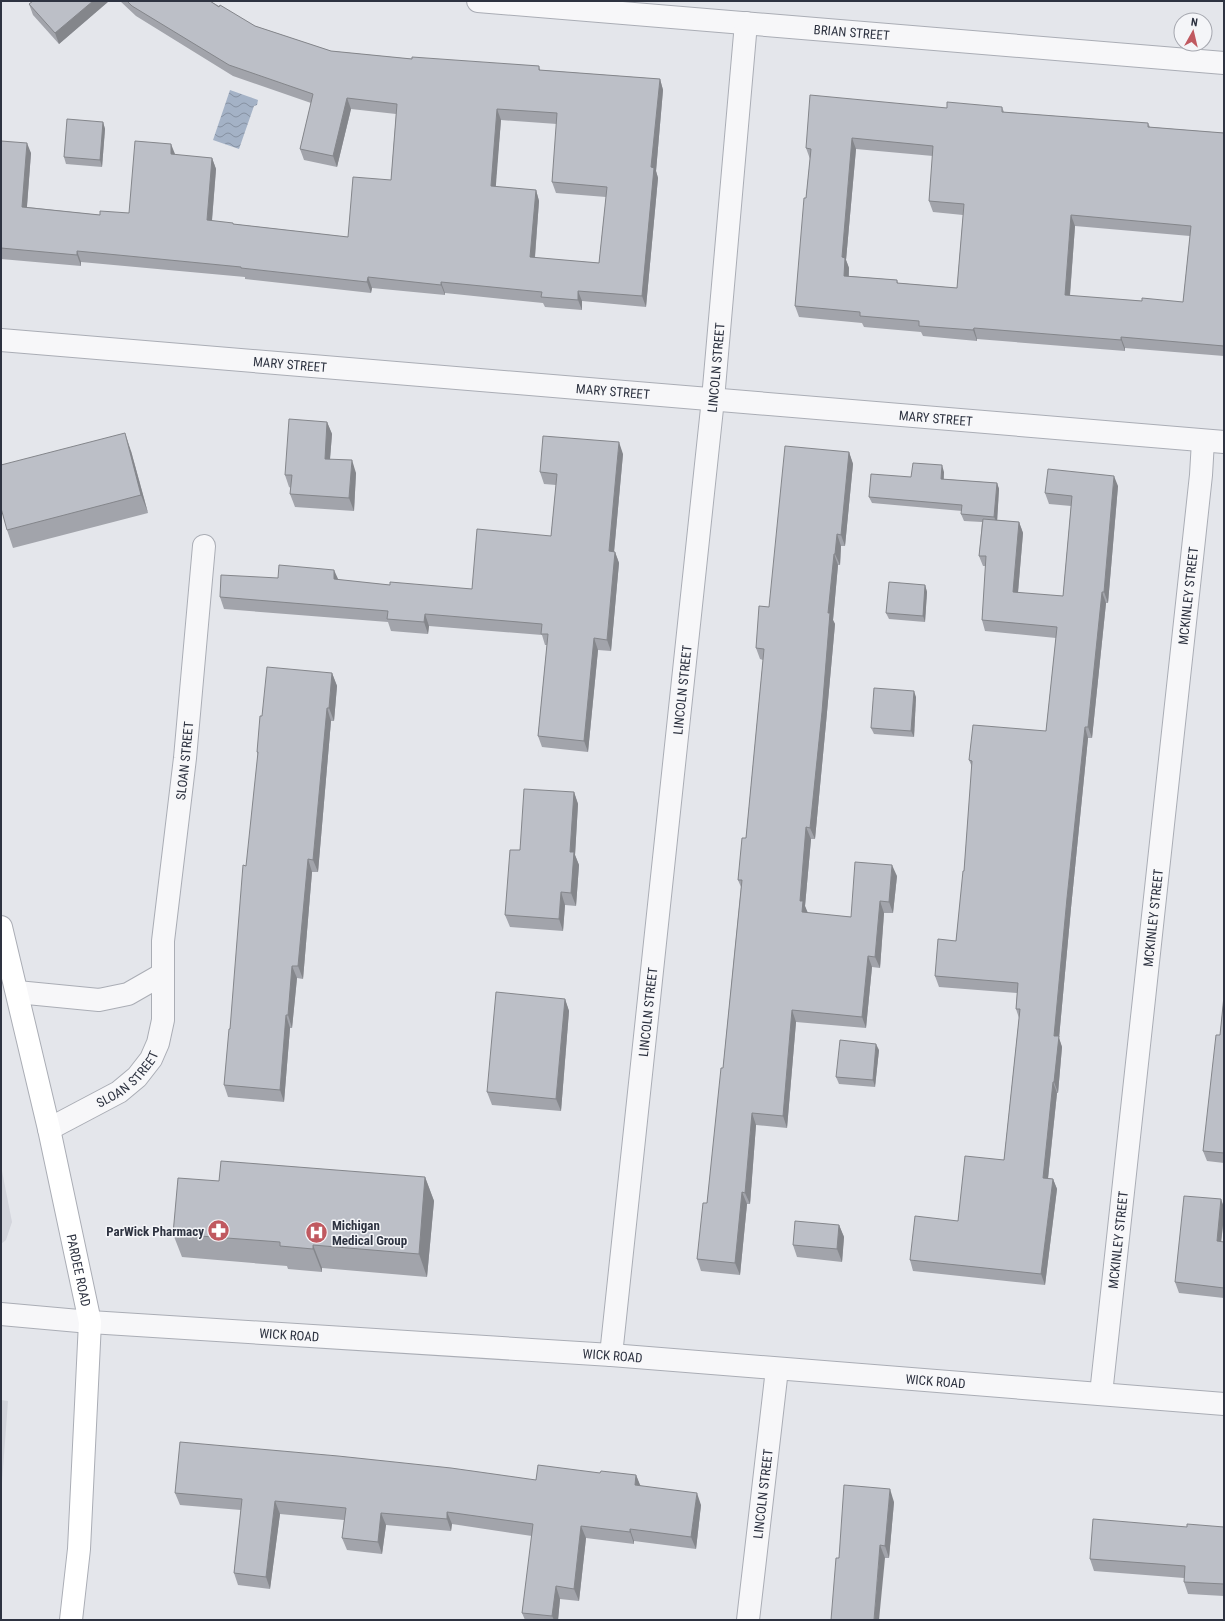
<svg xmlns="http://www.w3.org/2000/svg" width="1225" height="1621" font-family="'Roboto Condensed',sans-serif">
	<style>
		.built { fill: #d3d5dc }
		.water { fill: url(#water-waves) }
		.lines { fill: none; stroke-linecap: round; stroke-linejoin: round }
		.minor-casing { stroke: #aaadb5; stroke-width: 24 }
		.tertiary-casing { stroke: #aaadb5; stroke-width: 24 }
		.secondary-casing { stroke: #aaadb5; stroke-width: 24 }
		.minor { stroke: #f7f7f9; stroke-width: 22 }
		.tertiary { stroke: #f7f7f9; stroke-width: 22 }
		.secondary { stroke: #fff; stroke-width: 22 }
		.wall { fill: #a2a4ab; fill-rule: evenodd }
		.shaded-wall { fill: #84868b }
		.building { fill: #bcbfc7; stroke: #84868b; fill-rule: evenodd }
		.labels { text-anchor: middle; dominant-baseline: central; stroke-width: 3; stroke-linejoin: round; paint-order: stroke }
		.street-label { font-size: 13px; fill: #2e3341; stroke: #f4f5f8 }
		.poi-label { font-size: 13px; font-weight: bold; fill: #2e3341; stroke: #f4f5f8; text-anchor: start }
	</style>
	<defs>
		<pattern id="water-waves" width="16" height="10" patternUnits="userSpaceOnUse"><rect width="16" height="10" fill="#a4b2c6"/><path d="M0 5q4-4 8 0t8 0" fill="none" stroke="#8691a2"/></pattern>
	</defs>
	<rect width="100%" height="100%" fill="#e4e6eb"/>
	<g class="built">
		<polygon points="1,1166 12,1222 6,1240 1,1244"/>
		<polygon points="1,1400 8,1401 1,1496"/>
	</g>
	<polygon class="water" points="230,90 258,100 257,105 254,106 239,149 213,140"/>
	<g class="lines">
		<defs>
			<g id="minor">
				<path id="s1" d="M478,1l746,62"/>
				<path id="s2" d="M1,340l1223,102"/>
				<polyline points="17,992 99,1000 128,994 163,974"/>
				<path id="s3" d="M49,1129l70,-37 18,-15 14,-18 7,-16 5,-23v-79l22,-183 19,-212"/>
				<path id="s4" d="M611,1355l102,-956 33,-376"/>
				<path id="s5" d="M1101,1394l100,-919 2,-34"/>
				<path id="s6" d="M748,1620l29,-251"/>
			</g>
			<g id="tertiary">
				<path id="s7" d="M1,1314l89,8 521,33 613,49"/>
			</g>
			<g id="secondary">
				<path id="s8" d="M1,927l48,202 41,193 -11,227 -8,71"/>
			</g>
		</defs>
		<use href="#minor" class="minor-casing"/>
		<use href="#tertiary" class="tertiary-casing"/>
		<use href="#secondary" class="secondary-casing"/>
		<use href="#minor" class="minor"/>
		<use href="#tertiary" class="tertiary"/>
		<use href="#secondary" class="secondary"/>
	</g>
	<g class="wall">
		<polygon points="109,1 59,44 33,15 29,4"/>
		<path d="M120,1h90l45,25 76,25 81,8 127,7 1,4 120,9 3,11 -7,81 2,7 -12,129 -64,-6v9l-37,-3 -2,-4 -98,-10v2l-73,-7 -1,5 -126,-14v-2l-164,-15v4l-80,-7v-118l30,12 -4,54 73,8 29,-2 46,-58 37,3 4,11 -4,52 22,3 114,13 43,-57 5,-66 -45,-5 -14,58 -33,-7 -4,-11 11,-46 -78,-27 -97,-60zM501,120l56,4 -5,58 4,11 50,4 -7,66 -64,-5 4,-57 -3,-11 -41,-3z"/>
		<path d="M1002,107l2,5 144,11 2,4 74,6v223l-99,-8v3l-148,-12v2l-54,-5 -2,-4 -57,-5 -2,-4 -63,-6 -4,-11 11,-108 4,-39 -4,-11 141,-40zM856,149l77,7 -4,45 4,11 30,3 -6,73 -59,-5 -1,-3 -48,-4v-8l-3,-8zM1075,226l115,10 -7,66 -41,-1 -72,-5z"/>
		<polygon points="103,122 105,129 102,167 66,164 64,157"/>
		<polygon points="327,422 332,434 330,459 356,473 354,511 295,507 290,494 291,488 289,487 285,475"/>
		<polygon points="131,451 148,513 13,548 7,530"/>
		<polygon points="849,452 853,464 845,546 841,546 840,565 838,565 833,620 835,624 826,723 815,839 811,839 805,906 807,913 851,917 897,876 893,913 884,913 880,968 872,967 866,1028 796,1022 787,1128 756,1125 750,1204 747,1204 740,1275 701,1271 697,1259 707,1203 723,1068 741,887 738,880 746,838 763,660 760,659 756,648 769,607"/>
		<polygon points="623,454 614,552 615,552 619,563 611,651 598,650 588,752 542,747 538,736 547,645 545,645 542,635 429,626 428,634 391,631 388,622 224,609 220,597 278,578 338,580 390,585 472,589 551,536 556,485 544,484 540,472"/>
		<polygon points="944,472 944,479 997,483 999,489 997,520 1019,522 1023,533 1018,593 1063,596 1071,506 1049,504 1045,493 1118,486 1108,603 1106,603 1092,738 1088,738 1071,908 1059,1038 1062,1047 1058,1093 1057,1093 1048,1178 1053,1179 1057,1189 1045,1285 913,1271 910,1260 958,1221 1004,1160 1019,1018 1016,1009 1017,993 939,987 935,976 956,941 964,871 972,767 969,760 1046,731 1056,638 985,631 982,620 986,566 983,566 979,556 982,522 964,521 961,514 962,511 872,503 869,497 911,477"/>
		<polygon points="925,585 927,592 925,622 889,619 886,613"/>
		<polygon points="332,673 337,686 334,721 331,721 318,872 312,872 303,979 297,978 292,1028 290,1028 284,1102 228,1097 224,1085 230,1029 258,755 257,752 262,716"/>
		<polygon points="916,697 914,737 874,734 871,728"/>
		<polygon points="574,792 578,804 575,855 579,865 576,906 565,905 563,931 510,927 505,915 520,850"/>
		<polygon points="1224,996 1224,1163 1207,1161 1203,1151 1220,1035"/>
		<polygon points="565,999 569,1011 561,1111 492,1105 487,1092"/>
		<polygon points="879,1050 875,1087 839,1084 836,1077"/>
		<polygon points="425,1177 434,1201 427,1277 322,1268 322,1272 288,1269 287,1266 182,1257 173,1234 219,1181"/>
		<polygon points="1221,1199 1224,1208 1224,1216 1221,1242 1224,1242 1224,1298 1179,1293 1175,1282"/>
		<polygon points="839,1225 844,1237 842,1262 797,1257 793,1245"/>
		<polygon points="600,1473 636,1475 640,1486 701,1505 696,1549 634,1541 634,1544 586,1538 579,1601 560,1599 558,1620 525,1620 522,1613 532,1536 452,1524 451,1531 386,1525 382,1554 347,1550 342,1538 344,1520 280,1514 270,1589 238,1585 234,1573 241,1510 180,1505 175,1493 536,1480"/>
		<polygon points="894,1502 889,1558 839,1558"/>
		<polygon points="1187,1527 1224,1527 1224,1596 1188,1594 1184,1582 1184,1578 1094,1571 1090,1559"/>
	</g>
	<g class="shaded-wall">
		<polygon points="93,1 109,1 59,44 55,33"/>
		<polygon points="660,79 663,90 656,171 658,178 646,307 642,296 651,167"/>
		<polygon points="347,98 351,109 337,167 333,156"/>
		<polygon points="497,109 501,120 495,197 491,186"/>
		<polygon points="103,122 105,129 102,167 100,160"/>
		<polygon points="852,138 856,149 846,260 849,268 848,286 844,276 842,257"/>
		<polygon points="27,143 31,153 26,218 22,207"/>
		<polygon points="171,144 175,154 174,165 171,154"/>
		<polygon points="212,158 216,169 211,231 207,220"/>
		<polygon points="536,190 539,201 534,268 530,257"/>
		<polygon points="1071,215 1075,226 1069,306 1065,295"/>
		<polygon points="77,251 81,262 81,266 77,255"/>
		<polygon points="368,277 372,288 371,293 367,282"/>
		<polygon points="441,282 445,293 445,295 441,285"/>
		<polygon points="578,291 582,301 582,310 578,300"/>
		<polygon points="974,328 977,339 977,341 973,330"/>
		<polygon points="1121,337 1125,348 1125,351 1121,340"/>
		<polygon points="327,422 332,434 329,471 325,459"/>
		<polygon points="125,433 131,451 148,513 141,495"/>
		<polygon points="619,442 623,454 613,563 609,551"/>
		<polygon points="849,452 853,464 845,546 841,535"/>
		<polygon points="352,460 356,473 354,511 349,498"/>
		<polygon points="942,465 944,472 943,485 941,479"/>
		<polygon points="1114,476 1118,486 1108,603 1104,592"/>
		<polygon points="997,483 999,489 997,523 994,517"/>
		<polygon points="1019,522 1023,533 1017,603 1013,592"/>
		<polygon points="837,534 841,546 840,565 835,554"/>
		<polygon points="615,552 619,563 611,651 607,640"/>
		<polygon points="834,554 838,565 833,620 835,624 826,723 815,839 810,828 828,613"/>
		<polygon points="334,570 339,581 334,579"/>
		<polygon points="925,585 927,592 925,622 923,616"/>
		<polygon points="1102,592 1106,603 1092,738 1088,727"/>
		<polygon points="425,614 429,626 428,634 424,622"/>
		<polygon points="594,638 598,650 588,752 584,741"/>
		<polygon points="332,673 337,686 334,721 329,708"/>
		<polygon points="914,691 916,697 914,737 911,731"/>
		<polygon points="327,708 331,721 318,872 313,860"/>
		<polygon points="1085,727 1088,738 1071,908 1059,1038 1062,1047 1058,1093 1054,1082 1054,1036 1067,898"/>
		<polygon points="574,792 578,804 575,855 579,865 576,906 571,893 570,852"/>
		<polygon points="806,827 811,839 805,906 808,913 802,912 800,901"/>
		<polygon points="308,859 312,872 303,979 298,966"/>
		<polygon points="892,865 897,876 893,913 889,902"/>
		<polygon points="561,892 565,905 563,931 559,919"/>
		<polygon points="880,901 884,913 880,968 875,957"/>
		<polygon points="868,956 872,967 866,1028 862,1017"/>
		<polygon points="292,966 297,978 292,1028 288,1015"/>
		<polygon points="565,999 569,1011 561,1111 556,1099"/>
		<polygon points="792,1010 796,1022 787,1128 783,1116"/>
		<polygon points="286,1015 290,1028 284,1102 280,1090"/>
		<polygon points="876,1044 879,1050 875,1087 873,1080"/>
		<polygon points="1053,1082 1057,1093 1047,1188 1043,1178"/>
		<polygon points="752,1113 756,1125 750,1204 745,1193"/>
		<polygon points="425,1177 434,1201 427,1277 419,1254"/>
		<polygon points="1053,1179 1057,1189 1045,1285 1041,1274"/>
		<polygon points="742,1192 747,1204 740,1275 735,1263"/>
		<polygon points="1221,1199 1224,1208 1224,1216 1220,1252 1217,1241"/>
		<polygon points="839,1225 844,1237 842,1262 837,1249"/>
		<polygon points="313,1245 322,1268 322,1272 313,1249"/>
		<polygon points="636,1475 641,1487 635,1485"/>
		<polygon points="890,1489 894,1502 889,1558 885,1546"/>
		<polygon points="697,1493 701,1505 696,1549 691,1537"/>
		<polygon points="275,1501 280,1514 270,1589 266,1577"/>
		<polygon points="447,1512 452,1524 451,1531 447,1519"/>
		<polygon points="381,1513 386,1525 382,1554 378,1542"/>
		<polygon points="581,1526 586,1538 579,1601 574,1589"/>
		<polygon points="630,1529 634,1541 634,1544 630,1532"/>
		<polygon points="880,1545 885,1558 879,1620 874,1620"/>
		<polygon points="556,1586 560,1599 558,1620 554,1620 552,1616"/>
	</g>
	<g class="building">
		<polygon points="33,1 93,1 55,33 29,4"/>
		<path d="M127,1h83l9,6 1,-2 35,21 76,25 81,8v-2l127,9v4l121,9 -9,88 3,1 -12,128 -64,-5v9l-37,-3 1,-5 -101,-10v3l-73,-8 -1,5 -126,-14v-1l-164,-16v4l-76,-7v-107l26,2 -5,64 78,8v-4l29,2 6,-72 36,3v10l41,4 -5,62 26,3v1l115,13 5,-60 38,3 6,-76 -50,-6 -14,58 -33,-7 13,-55 -84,-29 -97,-59zM497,109l60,4 -5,69 55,5 -8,76 -69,-6 6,-67 -45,-4z"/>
		<path d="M810,95l137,13v-6l55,5v5l146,11v4l76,6v213l-103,-9v3l-147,-12 -1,2 -54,-4v-5l-59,-5v-4l-65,-6 9,-108h2l5,-49 -5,-1zM852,138l81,8 -4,55 35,3 -7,84 -60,-5v-3l-53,-4 1,-18 -3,-1zM1071,215l120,11 -8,76 -41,-4v3l-77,-6z"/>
		<polygon points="67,119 103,122 100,160 64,157"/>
		<polygon points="289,419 327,422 325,459 352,460 349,498 290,494 292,475 285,475"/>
		<polygon points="125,433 141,495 7,530 1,508 1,465"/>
		<polygon points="543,436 619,442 609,551 615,552 607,640 594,638 584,741 538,736 548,634 541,634 542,624 425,614 424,622 387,619 388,611 220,597 221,575 278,578 279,565 334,570 334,579 390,585 390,582 472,589 477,529 551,536 557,474 540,472"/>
		<polygon points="785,446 849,452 841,535 837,534 835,554 834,554 828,613 830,613 822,712 810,828 806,827 800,901 803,901 802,912 851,917 855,862 892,865 889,902 880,901 875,957 868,956 862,1017 792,1010 783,1116 752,1113 745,1193 742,1192 735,1263 697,1259 703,1203 707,1203 721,1068 723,1068 742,880 738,880 742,838 746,838 764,649 756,648 759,606 769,607"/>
		<polygon points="913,463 942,465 941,479 997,483 994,517 961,514 962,505 869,497 871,474 911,477"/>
		<polygon points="1048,469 1114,476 1104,592 1102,592 1088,727 1085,727 1067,898 1054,1036 1059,1036 1054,1082 1053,1082 1043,1178 1053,1179 1041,1274 910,1260 915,1216 958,1221 965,1156 1004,1160 1020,1009 1016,1009 1018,983 935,976 938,939 956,941 963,871 964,871 972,761 969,760 973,725 1046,731 1057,627 982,620 986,556 979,556 983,519 1019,522 1013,592 1063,596 1072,496 1045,493"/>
		<polygon points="889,582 925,585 923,616 886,613"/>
		<polygon points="267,667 332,673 329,708 327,708 313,860 308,859 298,966 292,966 288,1015 286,1015 280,1090 224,1085 229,1029 230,1029 243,865 246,866 258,752 257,752 260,716 262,716"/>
		<polygon points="874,688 914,691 911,731 871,728"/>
		<polygon points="524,789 574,792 570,852 574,852 571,893 561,892 559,919 505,915 510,850 520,850"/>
		<polygon points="496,992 565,999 556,1099 487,1092"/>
		<polygon points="1224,996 1224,1153 1203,1151 1216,1035 1220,1035"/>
		<polygon points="840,1040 876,1044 873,1080 836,1077"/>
		<polygon points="221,1161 425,1177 419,1254 313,1245 313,1249 280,1246 280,1242 173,1234 178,1178 219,1181"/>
		<polygon points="1184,1196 1221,1199 1217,1241 1224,1242 1224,1288 1175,1282"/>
		<polygon points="795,1221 839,1225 837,1249 793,1245"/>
		<polygon points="180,1442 338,1456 451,1468 536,1480 538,1465 600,1473 601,1471 636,1475 635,1485 697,1493 691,1537 630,1529 630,1532 581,1526 574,1589 556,1586 552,1616 522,1613 533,1524 447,1512 447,1519 381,1513 378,1542 342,1538 346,1508 275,1501 266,1577 234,1573 242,1499 175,1493"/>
		<polygon points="844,1485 890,1489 885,1546 880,1545 874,1620 831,1620 836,1558 839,1558"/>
		<polygon points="1093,1519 1187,1527 1187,1524 1224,1527 1224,1584 1184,1582 1185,1566 1090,1559"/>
	</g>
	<defs>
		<symbol id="pharmacy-disc" viewBox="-11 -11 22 22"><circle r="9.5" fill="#c05960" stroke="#f4f5f8"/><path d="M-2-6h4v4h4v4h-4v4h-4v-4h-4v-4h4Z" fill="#fff"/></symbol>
		<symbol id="hospital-disc" viewBox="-11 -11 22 22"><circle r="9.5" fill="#c05960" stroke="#f4f5f8"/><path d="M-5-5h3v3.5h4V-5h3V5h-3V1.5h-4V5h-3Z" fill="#fff"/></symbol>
	</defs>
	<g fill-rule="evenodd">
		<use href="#pharmacy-disc" x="206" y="1218" width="25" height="25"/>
		<use href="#hospital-disc" x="304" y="1220" width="25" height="25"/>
	</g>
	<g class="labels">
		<g class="street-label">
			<text stroke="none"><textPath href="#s1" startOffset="375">BRIAN STREET</textPath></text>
			<text stroke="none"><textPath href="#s2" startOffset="290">MARY STREET</textPath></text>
			<text stroke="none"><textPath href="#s4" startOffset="993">LINCOLN STREET</textPath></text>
			<text stroke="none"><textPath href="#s2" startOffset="614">MARY STREET</textPath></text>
			<text stroke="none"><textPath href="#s2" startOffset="938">MARY STREET</textPath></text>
			<text stroke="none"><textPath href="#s5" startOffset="803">MCKINLEY STREET</textPath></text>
			<text stroke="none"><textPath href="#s4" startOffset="669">LINCOLN STREET</textPath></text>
			<text stroke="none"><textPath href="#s3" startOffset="427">SLOAN STREET</textPath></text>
			<text stroke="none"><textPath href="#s5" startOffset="479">MCKINLEY STREET</textPath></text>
			<text stroke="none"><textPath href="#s4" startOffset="345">LINCOLN STREET</textPath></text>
			<text stroke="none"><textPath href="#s3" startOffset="94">SLOAN STREET</textPath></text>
			<text stroke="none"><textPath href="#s5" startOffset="155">MCKINLEY STREET</textPath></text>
			<text stroke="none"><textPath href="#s8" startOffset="352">PARDEE ROAD</textPath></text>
			<text stroke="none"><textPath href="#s7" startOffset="289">WICK ROAD</textPath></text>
			<text stroke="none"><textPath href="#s7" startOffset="613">WICK ROAD</textPath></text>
			<text stroke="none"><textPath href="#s7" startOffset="937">WICK ROAD</textPath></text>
			<text stroke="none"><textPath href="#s6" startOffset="127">LINCOLN STREET</textPath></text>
		</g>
		<g class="poi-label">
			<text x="332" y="1225">Michigan<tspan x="332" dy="15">Medical Group</tspan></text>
			<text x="204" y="1231" text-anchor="end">ParWick Pharmacy</text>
		</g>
	</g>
	<rect width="1225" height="1621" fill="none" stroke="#2e3341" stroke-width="4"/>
	<g transform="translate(1193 32) rotate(8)"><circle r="19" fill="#f4f5f8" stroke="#a5a7af"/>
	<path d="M0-3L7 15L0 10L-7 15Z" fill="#c05960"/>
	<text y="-6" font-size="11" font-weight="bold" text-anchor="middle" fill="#2e3341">N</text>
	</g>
</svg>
